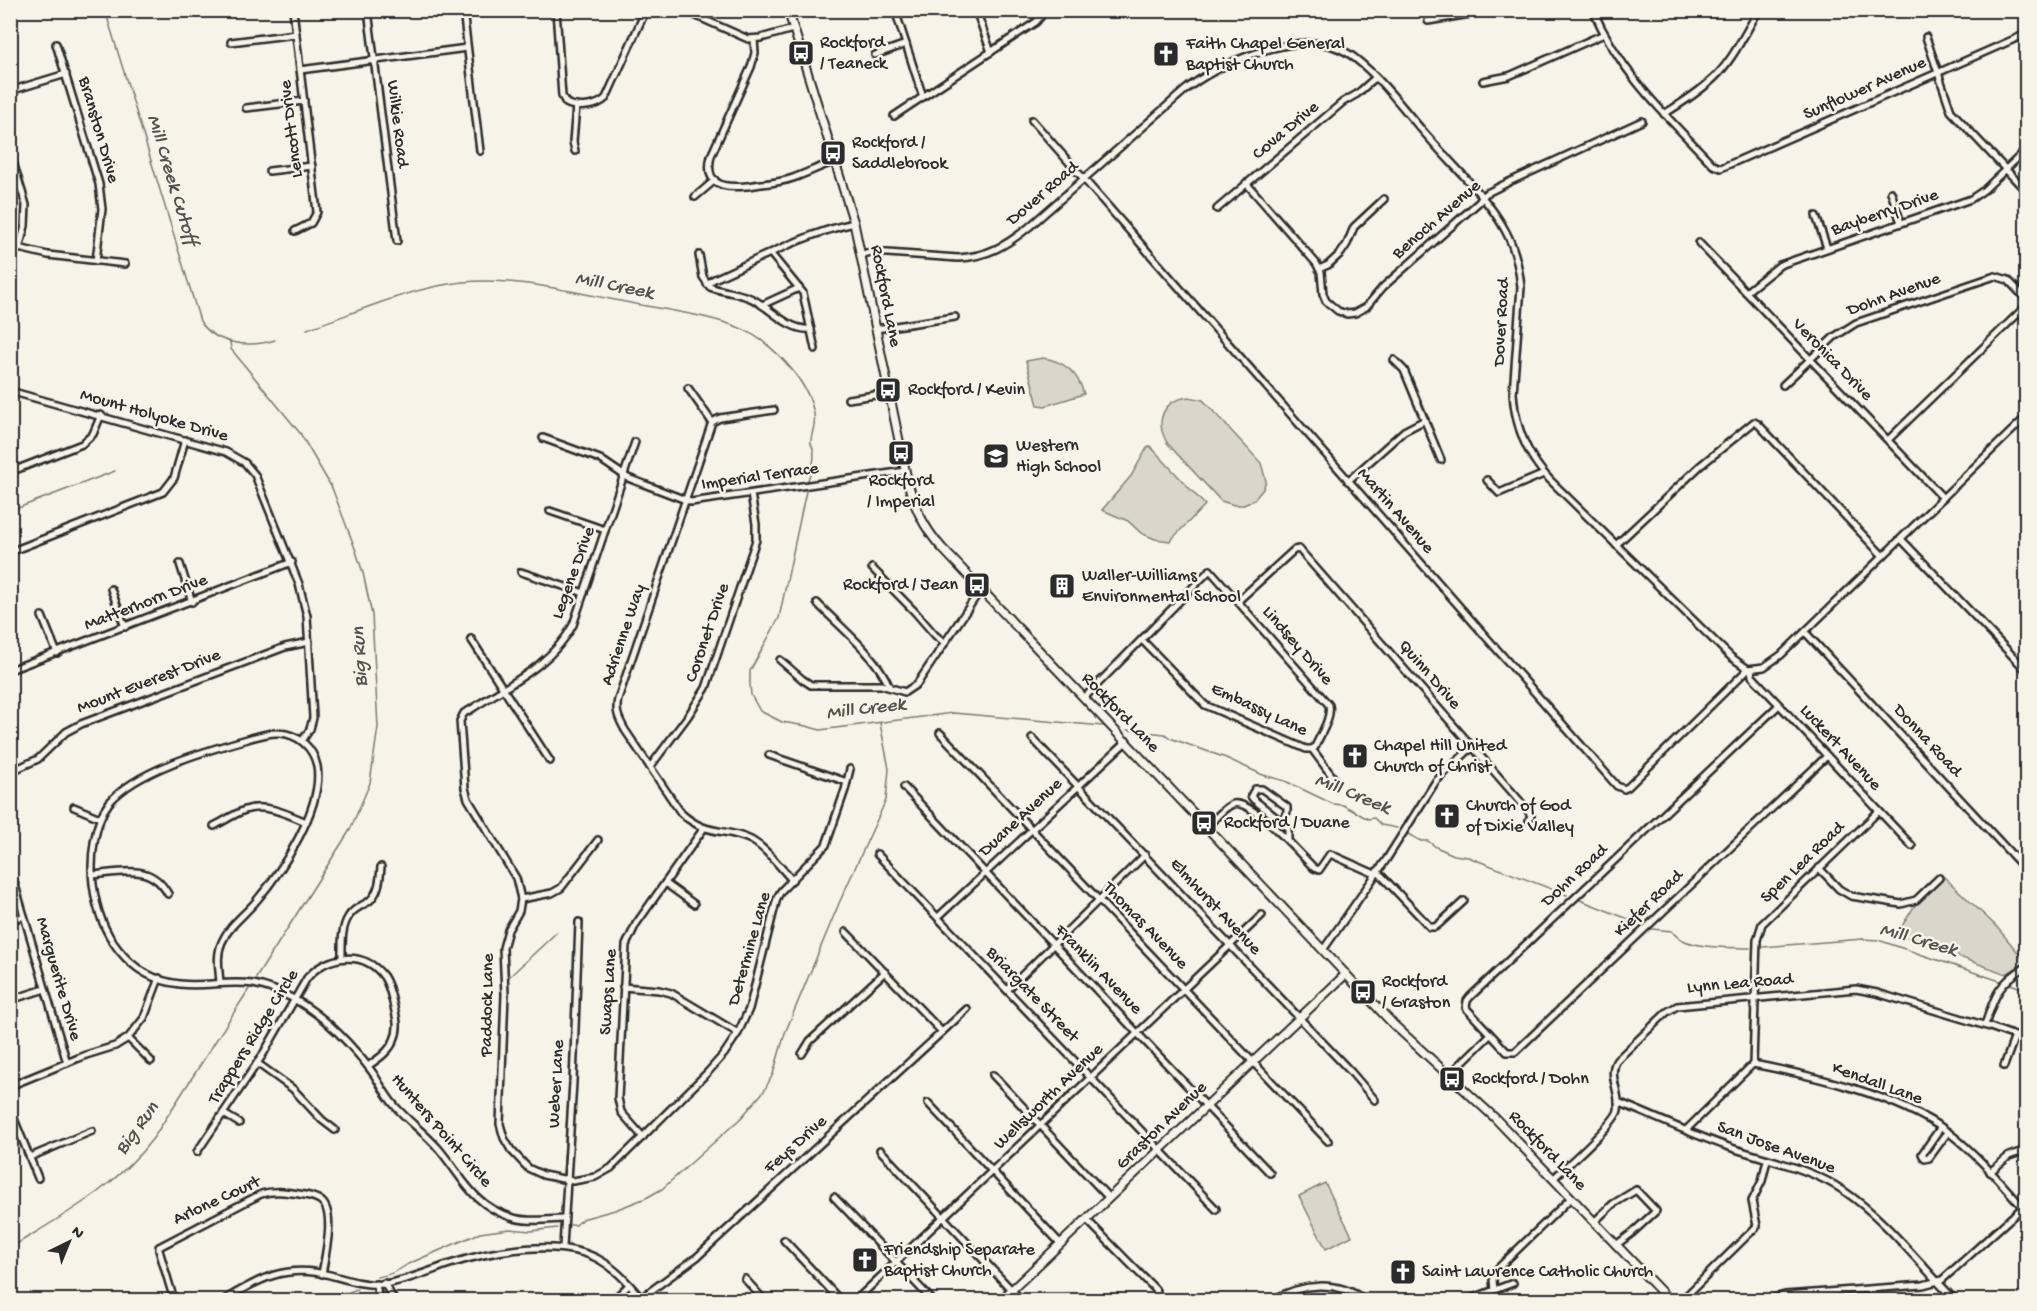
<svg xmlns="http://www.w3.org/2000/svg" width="2037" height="1311" font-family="'Gochi Hand',sans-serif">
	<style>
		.green { fill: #dad6cc; stroke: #82807c; stroke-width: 1.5 }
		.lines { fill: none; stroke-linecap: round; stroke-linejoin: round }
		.stream { stroke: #7a7874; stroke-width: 1.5 }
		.street-casing { stroke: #2b2b2b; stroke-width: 10 }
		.secondary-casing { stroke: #2b2b2b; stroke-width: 11 }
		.street { stroke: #f7f3e8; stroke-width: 5 }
		.secondary { stroke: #f7f3e8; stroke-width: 7 }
		.labels { text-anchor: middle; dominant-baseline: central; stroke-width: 5; stroke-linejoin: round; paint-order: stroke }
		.poi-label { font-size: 18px; fill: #2b2b2b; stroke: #f7f3e8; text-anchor: start }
		.street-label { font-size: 18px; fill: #2b2b2b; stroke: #f7f3e8 }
		.water-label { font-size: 20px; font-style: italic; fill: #53524f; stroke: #f7f3e8 }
	</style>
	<rect width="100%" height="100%" fill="#f7f3e8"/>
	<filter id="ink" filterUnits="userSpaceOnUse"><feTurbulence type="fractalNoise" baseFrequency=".0167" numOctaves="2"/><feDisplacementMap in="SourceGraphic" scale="12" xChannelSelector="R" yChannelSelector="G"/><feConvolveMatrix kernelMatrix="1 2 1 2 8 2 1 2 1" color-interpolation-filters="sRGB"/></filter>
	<g filter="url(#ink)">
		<g class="green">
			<path d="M1043,358c22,3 35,15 41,36l-39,12 -7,-1 -12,-44z"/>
			<path d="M1189,397l14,3 58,63 5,18 -3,8 -9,11 -10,5h-10l-13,-4 -53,-57c-14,-22 -6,-44 21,-47z"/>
			<polygon points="1150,446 1205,505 1170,541 1155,539 1141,533 1128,521 1102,510 1131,476 1147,448"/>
			<polygon points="1944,877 1996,926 2026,962 2006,974 1897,934 1915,905"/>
			<polygon points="1325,1183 1352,1236 1326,1249 1299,1196"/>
		</g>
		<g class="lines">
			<g class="stream">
				<path d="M105,10l95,311c15,24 50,27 75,19"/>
				<path d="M307,329c48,-16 105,-42 156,-47 53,-5 105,9 157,19 38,8 78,12 115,25 33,12 73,53 79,88 2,13 -2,16 -3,26 -1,6 1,4 2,9 3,9 -2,22 -5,31"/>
				<polyline points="230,342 231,349 300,433 332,488 356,551 363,573 372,615 378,727 370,783 350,830 256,978"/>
				<polyline points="806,491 779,618 750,671 750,684 751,695 760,711 782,722 806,726 820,730 953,713 1103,726"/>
				<polyline points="10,511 115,471"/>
				<polyline points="1127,730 1165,734 1170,738 1226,758 1263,775 1285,781 1333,804 1343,805 1368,819 1374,818 1381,825 1397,828"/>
				<polyline points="1406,833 1421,841 1428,841 1436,847 1454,855 1468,857 1567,895"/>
				<polyline points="1580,900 1641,924"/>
				<path d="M1652,929l20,2c12,19 58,16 78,17"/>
				<polyline points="576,943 576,935"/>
				<polyline points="1763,947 1863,939 1878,940 2003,982"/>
				<polyline points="508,978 557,932"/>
				<polyline points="2008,983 2026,990"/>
				<polyline points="563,1174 568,1102 575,960"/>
				<polyline points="570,1225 576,1225 582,1219 615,1210 646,1198 662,1189 741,1118 764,1091 773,1074 785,1033 840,901 886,800 889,769 880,723"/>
				<path d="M10,1248c52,-32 107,-61 144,-111l95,-148"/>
				<path d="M377,1277c12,-1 21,-6 31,-13l72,-31 29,-4 22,2 26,-3"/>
				<polyline points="329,1300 357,1289"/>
			</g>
			<defs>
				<g id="street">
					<polyline points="293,10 317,212 311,223 295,231"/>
					<polyline points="368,10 397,241"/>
					<polyline points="463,10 480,151"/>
					<path d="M556,10l6,86 4,7c11,6 31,4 40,-5l40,-88"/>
					<polyline points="683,10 748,39 761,38 793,29"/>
					<polyline points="895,10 923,97"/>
					<polyline points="976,10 991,52"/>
					<path d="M1593,10c28,65 73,105 120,155l8,3 305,-134"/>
					<polyline points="1428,21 1494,10"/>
					<polyline points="1926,37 1951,111 2026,191"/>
					<path d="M754,39l1,14 -4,14 -40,89c-9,37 26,32 50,28 10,-1 21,-2 32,-6 14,-5 28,-12 43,-17"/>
					<polyline points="231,42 296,34"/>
					<polyline points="56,44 99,184 102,209 96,261"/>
					<polyline points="875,55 906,44"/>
					<polyline points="300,70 467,48"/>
					<polyline points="1483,81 1509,76 1604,34"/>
					<polyline points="10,91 66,74"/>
					<polyline points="246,108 304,101"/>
					<path d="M1664,114c18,-11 35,-22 50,-36 19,-18 31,-45 45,-68"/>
					<polyline points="894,116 1036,22 1041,16 1042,10"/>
					<polyline points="1032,120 1617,786 1624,789 1628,787 1748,669"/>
					<polyline points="575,151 573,142 576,106"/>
					<polyline points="10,152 26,205 25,226 19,249"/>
					<polyline points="269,171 312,166"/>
					<polyline points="1246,183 1316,263 1321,272 1323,294 1326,301 1338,311 1347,314 1355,313 1366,307 1383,287 1479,202 1485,194 1511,181 1642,121"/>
					<polyline points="1891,192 1901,223"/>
					<polyline points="695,197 715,180"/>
					<polyline points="1217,209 1343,102 1357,94 1375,78"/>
					<polyline points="1816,216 1827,248"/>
					<polyline points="1699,243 1943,498"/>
					<polyline points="10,246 48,255 125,264"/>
					<polyline points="771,254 803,293 815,349"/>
					<path d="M861,254l12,-2 85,6c29,-1 49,-13 71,-31l155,-136c33,-28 106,-57 148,-45 9,3 17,7 24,13 28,22 50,54 74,80 24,28 58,59 75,91 10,18 14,37 16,57l-8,106c2,33 14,63 37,87l181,177 17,12 16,-2 17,-12 245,-238"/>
					<path d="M699,255l4,22 7,10c15,6 32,5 46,14 17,10 34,30 55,28"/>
					<polyline points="1319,269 1328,265 1341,253 1347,244 1354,227 1384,199"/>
					<path d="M707,284l7,-5c47,-21 90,-45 140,-56"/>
					<polyline points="1746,292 1780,265 1971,199 1984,190 2026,150"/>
					<polyline points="762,305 799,288"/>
					<polyline points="876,329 955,317"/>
					<polyline points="1394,360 1404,370 1441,460"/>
					<polyline points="1783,385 1834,337 1856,323 1995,276 2008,280 2026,299"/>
					<polyline points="688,388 712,422"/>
					<polyline points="10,391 226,452 245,463 255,475 299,584 307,616 313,718 310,729 302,741"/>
					<polyline points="848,399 889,393"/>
					<path d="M774,410l-54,8 -8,4 -94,277c-3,13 1,20 7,31l56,83c26,24 44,14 70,27 16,9 29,27 41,40"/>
					<polyline points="543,438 600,459 628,478 691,502 905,471"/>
					<polyline points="1888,440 2026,306"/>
					<path d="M635,442l-62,183c-21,40 -67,61 -103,85l-6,3 -4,8 5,67 3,11 48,79 5,21 -2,12 -11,19 -5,18 2,46 -5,130 4,14 7,12 17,18 15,7 30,6 22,-4 16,-9 97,-96 16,-18 14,-21 11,-24 28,-111 4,-7 45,-46 19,-55 5,-21"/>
					<polyline points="10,472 82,444 93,434 101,415"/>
					<polyline points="1487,480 1499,493 1544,474"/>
					<polyline points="1348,481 1404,431 1425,420"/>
					<polyline points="550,511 605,530"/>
					<polyline points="1901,539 2026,670"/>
					<polyline points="1616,545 1700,466 1754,422 1758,424 1883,556"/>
					<polyline points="10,552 163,492 174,478 185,440"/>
					<polyline points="180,564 192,602"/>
					<polyline points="872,568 915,612 935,635 945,643"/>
					<polyline points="521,572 584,593"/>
					<polyline points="111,589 125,627"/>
					<polyline points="1238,601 1294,550 1299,549 1526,808 1531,815 1529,820"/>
					<path d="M817,603c22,23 60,53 72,83"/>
					<polyline points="42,616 57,653"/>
					<polyline points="1805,632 2026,870"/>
					<polyline points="471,639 550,761"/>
					<polyline points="1142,640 1205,705 1306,749 1312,749 1335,780"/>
					<polyline points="780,660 802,679 811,685 881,685 905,692 917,684 975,598 982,590"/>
					<polyline points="1751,669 1752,676 1912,846"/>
					<polyline points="10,670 292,562"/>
					<path d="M1085,697l125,-127 119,135c3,13 -9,30 -14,42l-3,2"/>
					<polyline points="1779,705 1470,997 1467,1001 1466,1008 1507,1052 1515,1052 1827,756"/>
					<polyline points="940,733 1328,1141"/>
					<polyline points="1032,738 1351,1072 1375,1100"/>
					<polyline points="769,755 847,782"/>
					<polyline points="650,767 688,716 706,688 756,540 756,524 751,494"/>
					<polyline points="10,772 38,759 66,732 81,724 285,647 309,642"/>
					<polyline points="904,787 1270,1173"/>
					<polyline points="74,807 100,818"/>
					<polyline points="1281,822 1287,812 1287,807 1262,789 1255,789 1251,796 1253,799 1288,827 1288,841 1314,868 1319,870 1330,854 1375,874"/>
					<path d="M214,826c10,-5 20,-12 31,-16 21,-7 42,4 61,12"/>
					<path d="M1208,826c6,-6 16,-19 25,-22 14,-4 45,27 55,37"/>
					<polyline points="877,854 1216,1209"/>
					<polyline points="10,868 67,1063"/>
					<polyline points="1819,868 1839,889 1851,896 1901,904 1916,900 1939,878"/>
					<polyline points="1377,871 1430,927 1435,927 1439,924 1464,901"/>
					<path d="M93,875c30,-3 58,-12 75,19"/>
					<polyline points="665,883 694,904"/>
					<polyline points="521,899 552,893 561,888 598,840"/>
					<polyline points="938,917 1127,741"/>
					<polyline points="10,921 24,916"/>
					<polyline points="846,932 942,1032"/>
					<polyline points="1323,950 1386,860 1436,781 1472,747"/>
					<path d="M342,958c0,-15 -1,-30 7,-42 5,-8 12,-10 19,-14 11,-8 12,-23 13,-35"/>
					<path d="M220,983c-1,-14 -4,-28 2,-41 7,-17 24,-28 35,-42 25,-29 67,-94 60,-134 -4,-19 -19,-32 -38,-33 -11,-1 -24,4 -35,7 -39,11 -109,31 -135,63 -15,19 -19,56 -16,81 6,49 34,94 87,100 24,3 49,-4 73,0 37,7 70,32 95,59 10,11 19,21 27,33 6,10 12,21 20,30 13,15 30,27 43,42 24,28 34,57 73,69 16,6 36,2 53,2"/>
					<polyline points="623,987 659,990 671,993 738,1033"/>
					<polyline points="1007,990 1145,855"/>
					<polyline points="10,1000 45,989"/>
					<path d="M1985,1025c9,-28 14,-43 41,-58"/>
					<polyline points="128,1038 151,1061"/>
					<polyline points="802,1054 810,1041 885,972"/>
					<polyline points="257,1063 293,1089 322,1120 335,1130"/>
					<path d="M1753,1064c62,12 144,31 195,68 29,22 54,52 78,79"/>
					<polyline points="2004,1066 2015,1036"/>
					<polyline points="993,1075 1109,1198"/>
					<polyline points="1449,1075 1490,1035"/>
					<polyline points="10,1086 86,1055 115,1046 128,1038 144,1018 159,978"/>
					<path d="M1618,1102c37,15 73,32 111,45 38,13 82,21 115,44 43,29 75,73 111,109"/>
					<polyline points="928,1103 1060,1243"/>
					<polyline points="10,1109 38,1178"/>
					<polyline points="224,1114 239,1123"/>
					<polyline points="1941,1127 1922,1154 1925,1159 1929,1158 1948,1132"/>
					<polyline points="1686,1130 1753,1064 1757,940 1762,924 1879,811"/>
					<polyline points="643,1137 621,1112 618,1098 626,945 636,924 704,828"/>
					<polyline points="880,1150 1021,1300"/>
					<path d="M197,1152l65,-96 45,-78c20,-23 57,-29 77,-1 5,8 7,17 9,26 3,13 7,24 1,37 -5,12 -16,19 -26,26"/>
					<polyline points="30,1157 92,1131"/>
					<polyline points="1990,1172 2009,1156 2026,1150"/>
					<path d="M1553,1179c12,-12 63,-56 65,-69 3,-17 -11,-35 -1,-50l50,-48 10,-6 179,-17 21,4 113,34 36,13"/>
					<polyline points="834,1197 932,1300"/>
					<polyline points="1086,1219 1155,1289 1161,1300"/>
					<polyline points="1594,1222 1613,1204 1636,1190 1656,1211 1632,1233 1616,1245"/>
					<polyline points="784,1240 840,1300"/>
					<polyline points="563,1247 573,1082 579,922"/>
					<polyline points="745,1279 764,1300"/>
					<polyline points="384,1283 394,1300"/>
					<polyline points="376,1284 379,1300"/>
					<polyline points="1494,1290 1493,1280 1495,1271 1571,1198"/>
					<polyline points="641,1298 697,1257 967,1009"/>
					<path d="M174,1300l-15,-50v-3l102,-53c13,-4 25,-2 38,0 7,1 16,2 22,7 15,11 4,55 1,73"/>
					<path d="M224,1300c36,-22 62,-36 106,-25 18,5 36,11 54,9 22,-3 45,-13 66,-20 41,-13 111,-27 150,-4 18,10 30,26 43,40"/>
					<polyline points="613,1300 629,1285"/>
					<polyline points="856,1300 1262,915"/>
					<path d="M1273,1300c29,-17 64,-20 92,0"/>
					<polyline points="1468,1300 1513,1283"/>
					<polyline points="1682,1300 1757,1226 1752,1201 1762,1181 1767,1160"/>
					<polyline points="1768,1300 1785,1295 1923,1285 1942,1280 2023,1207"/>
				</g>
				<g id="secondary">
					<path d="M788,10l66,213 53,256c7,27 16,48 35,69l451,476 102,94 174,182"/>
					<polyline points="1001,1300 1346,974"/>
				</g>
			</defs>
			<use href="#street" class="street-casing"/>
			<use href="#secondary" class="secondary-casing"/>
			<use href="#street" class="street"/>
			<use href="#secondary" class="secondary"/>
		</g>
	</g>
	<defs>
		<symbol id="bus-square" viewBox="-11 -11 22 22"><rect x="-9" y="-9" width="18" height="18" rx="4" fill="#2b2b2b" stroke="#f7f3e8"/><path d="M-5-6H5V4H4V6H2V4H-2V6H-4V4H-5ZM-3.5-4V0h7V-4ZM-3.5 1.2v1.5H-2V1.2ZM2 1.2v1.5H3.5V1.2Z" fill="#fff"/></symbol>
		<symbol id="church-square" viewBox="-11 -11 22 22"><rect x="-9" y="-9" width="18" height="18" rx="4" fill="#2b2b2b" stroke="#f7f3e8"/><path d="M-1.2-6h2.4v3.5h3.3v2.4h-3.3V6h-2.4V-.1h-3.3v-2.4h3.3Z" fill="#fff"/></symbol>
		<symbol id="school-square" viewBox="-11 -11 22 22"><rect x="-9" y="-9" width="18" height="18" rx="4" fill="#2b2b2b" stroke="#f7f3e8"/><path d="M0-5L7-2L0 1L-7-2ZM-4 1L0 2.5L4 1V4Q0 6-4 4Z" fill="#fff"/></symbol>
		<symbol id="building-square" viewBox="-11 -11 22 22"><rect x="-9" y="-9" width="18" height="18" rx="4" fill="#2b2b2b" stroke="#f7f3e8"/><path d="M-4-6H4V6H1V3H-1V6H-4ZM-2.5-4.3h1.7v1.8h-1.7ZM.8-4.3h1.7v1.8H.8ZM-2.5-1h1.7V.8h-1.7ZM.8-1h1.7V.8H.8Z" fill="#fff"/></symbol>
	</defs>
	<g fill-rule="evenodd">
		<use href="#bus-square" x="786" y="38" width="30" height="30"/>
		<use href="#church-square" x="1151" y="39" width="30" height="30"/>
		<use href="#bus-square" x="818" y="138" width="30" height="30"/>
		<use href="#bus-square" x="873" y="375" width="30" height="30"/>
		<use href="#bus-square" x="886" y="438" width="30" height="30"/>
		<use href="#school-square" x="981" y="441" width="30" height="30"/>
		<use href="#bus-square" x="962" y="570" width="30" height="30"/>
		<use href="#building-square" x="1047" y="571" width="30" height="30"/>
		<use href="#church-square" x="1340" y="741" width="30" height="30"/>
		<use href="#church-square" x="1432" y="801" width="30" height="30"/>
		<use href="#bus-square" x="1189" y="808" width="30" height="30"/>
		<use href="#bus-square" x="1348" y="977" width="30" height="30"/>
		<use href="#bus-square" x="1437" y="1064" width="30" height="30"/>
		<use href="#church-square" x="850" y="1245" width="30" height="30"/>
		<use href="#church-square" x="1388" y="1257" width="30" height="30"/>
	</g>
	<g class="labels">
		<g class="poi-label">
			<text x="820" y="43">Rockford<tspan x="820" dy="21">/ Teaneck</tspan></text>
			<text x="1186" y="44">Faith Chapel General<tspan x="1186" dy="21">Baptist Church</tspan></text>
			<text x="852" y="143">Rockford /<tspan x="852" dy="21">Saddlebrook</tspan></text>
			<text x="908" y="390">Rockford / Kevin</text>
			<text x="1016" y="446">Western<tspan x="1016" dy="21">High School</tspan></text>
			<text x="901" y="481" text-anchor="middle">Rockford<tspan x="901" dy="21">/ Imperial</tspan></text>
			<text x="1082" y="576">Waller-Williams<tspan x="1082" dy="21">Environmental School</tspan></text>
			<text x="958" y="585" text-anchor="end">Rockford / Jean</text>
			<text x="1374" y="746">Chapel Hill United<tspan x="1374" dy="21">Church of Christ</tspan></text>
			<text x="1466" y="806">Church of God<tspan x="1466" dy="21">of Dixie Valley</tspan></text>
			<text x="1224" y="823">Rockford / Duane</text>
			<text x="1382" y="982">Rockford<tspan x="1382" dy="21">/ Graston</tspan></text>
			<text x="1472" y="1079">Rockford / Dohn</text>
			<text x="884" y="1250">Friendship Separate<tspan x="884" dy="21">Baptist Church</tspan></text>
			<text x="1422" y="1272">Saint Lawrence Catholic Church</text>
		</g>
		<g class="street-label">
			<text transform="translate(1865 89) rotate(-24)">Sunflower Avenue</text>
			<text transform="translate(397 124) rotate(83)">Wilkie Road</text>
			<text transform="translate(292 129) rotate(-97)">Lencott Drive</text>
			<text transform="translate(98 130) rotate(74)">Branston Drive</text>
			<text transform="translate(1286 131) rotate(-40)">Cova Drive</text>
			<text transform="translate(1043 194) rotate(-41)">Dover Road</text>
			<text transform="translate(1885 213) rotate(-19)">Bayberry Drive</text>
			<text transform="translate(1437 220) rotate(-41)">Benoch Avenue</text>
			<text transform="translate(1894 295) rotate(-20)">Dohn Avenue</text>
			<text transform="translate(885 296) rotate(79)">Rockford Lane</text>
			<text transform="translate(1502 322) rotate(-87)">Dover Road</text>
			<text transform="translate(1832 360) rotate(46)">Veronica Drive</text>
			<text transform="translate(154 416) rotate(16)">Mount Holyoke Drive</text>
			<text transform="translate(760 477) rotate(-8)">Imperial Terrace</text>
			<text transform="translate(1395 511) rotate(49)">Martin Avenue</text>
			<text transform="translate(574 573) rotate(-70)">Legene Drive</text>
			<text transform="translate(146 603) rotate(-21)">Matterhorn Drive</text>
			<text transform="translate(708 633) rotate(-71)">Coronet Drive</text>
			<text transform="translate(624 635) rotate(-71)">Adrienne Way</text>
			<text transform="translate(1297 646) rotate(49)">Lindsey Drive</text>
			<text transform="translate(1429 675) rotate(49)">Quinn Drive</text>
			<text transform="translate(149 682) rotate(-21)">Mount Everest Drive</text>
			<text transform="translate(1259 710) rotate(25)">Embassy Lane</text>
			<text transform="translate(1120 713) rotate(46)">Rockford Lane</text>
			<text transform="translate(1927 741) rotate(47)">Donna Road</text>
			<text transform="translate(1840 748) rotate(47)">Luckert Avenue</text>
			<text transform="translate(1021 818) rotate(-43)">Duane Avenue</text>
			<text transform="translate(1803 863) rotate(-44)">Spen Lea Road</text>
			<text transform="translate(1575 876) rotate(-43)">Dohn Road</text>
			<text transform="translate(1649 904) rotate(-44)">Kiefer Road</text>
			<text transform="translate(1215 907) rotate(47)">Elmhurst Avenue</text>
			<text transform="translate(1145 926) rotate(46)">Thomas Avenue</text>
			<text transform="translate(750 949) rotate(-74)">Determine Lane</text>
			<text transform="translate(1098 970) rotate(46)">Franklin Avenue</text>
			<text transform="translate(58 979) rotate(74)">Marguerite Drive</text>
			<text transform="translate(1740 984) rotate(-5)">Lynn Lea Road</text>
			<text transform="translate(609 992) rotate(-86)">Swaps Lane</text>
			<text transform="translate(1032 995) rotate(46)">Briargate Street</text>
			<text transform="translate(488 1005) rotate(-89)">Paddock Lane</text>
			<text transform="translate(254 1037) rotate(-58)">Trappers Ridge Circle</text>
			<text transform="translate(557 1084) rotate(-87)">Weber Lane</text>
			<text transform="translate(1877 1084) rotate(20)">Kendall Lane</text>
			<text transform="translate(1049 1097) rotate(-44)">Wellsworth Avenue</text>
			<text transform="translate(1162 1126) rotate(-44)">Graston Avenue</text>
			<text transform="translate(441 1131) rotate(49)">Hunters Point Circle</text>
			<text transform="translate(796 1145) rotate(-42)">Feys Drive</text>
			<text transform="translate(1776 1148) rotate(20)">San Jose Avenue</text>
			<text transform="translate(1547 1151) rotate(46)">Rockford Lane</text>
			<text transform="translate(217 1201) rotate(-25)">Arlone Court</text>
		</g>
		<g class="water-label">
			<text transform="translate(171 180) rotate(73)">Mill Creek Cutoff</text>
			<text transform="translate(614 287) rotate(11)">Mill Creek</text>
			<text transform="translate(361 657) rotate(-93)">Big Run</text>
			<text transform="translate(866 710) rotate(-7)">Mill Creek</text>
			<text transform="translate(1352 795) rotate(22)">Mill Creek</text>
			<text transform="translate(1918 941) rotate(16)">Mill Creek</text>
			<text transform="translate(138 1129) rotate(-54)">Big Run</text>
		</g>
	</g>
	<rect width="2037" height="1311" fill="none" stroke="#f7f3e8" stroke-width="36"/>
	<rect x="18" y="18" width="2001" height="1275" fill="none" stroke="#2b2b2b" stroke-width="2" filter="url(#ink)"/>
	<g transform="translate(69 1242) rotate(43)" stroke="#f7f3e8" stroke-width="4.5" paint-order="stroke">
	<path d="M0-4.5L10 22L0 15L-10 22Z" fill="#2b2b2b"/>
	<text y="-9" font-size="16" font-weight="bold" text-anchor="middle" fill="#2b2b2b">N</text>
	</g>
</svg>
